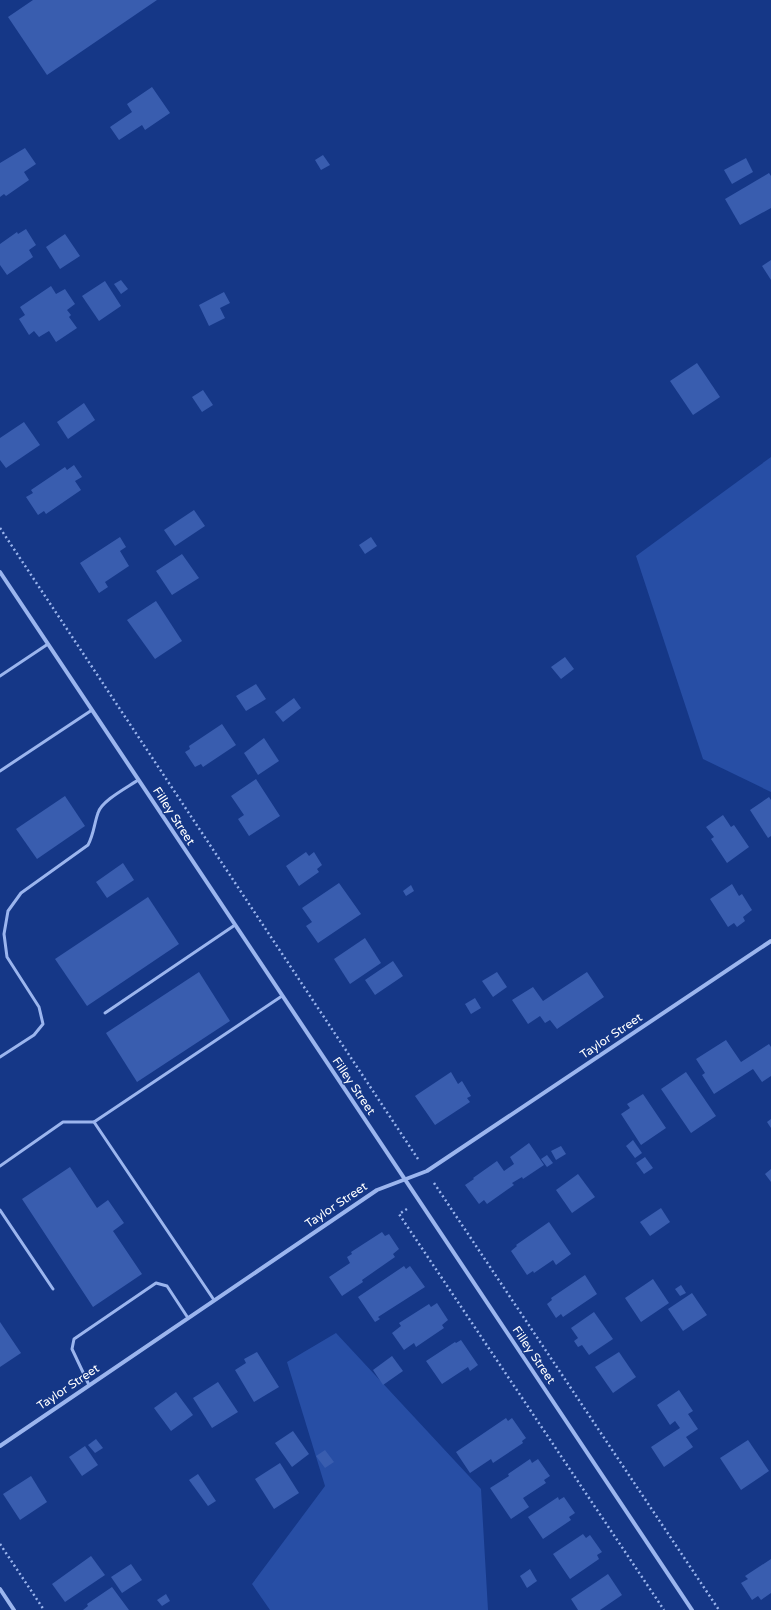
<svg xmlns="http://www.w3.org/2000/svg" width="771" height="1610" font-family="'Varela Round',sans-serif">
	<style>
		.green { fill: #274ea5 }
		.building { fill: #395daf }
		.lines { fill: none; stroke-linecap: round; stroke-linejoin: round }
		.path { stroke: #9bb5ee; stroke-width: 2.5; stroke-dasharray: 2 3; stroke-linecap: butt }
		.lane { stroke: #9bb5ee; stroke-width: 3 }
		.street { stroke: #9bb5ee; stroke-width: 4 }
		.labels { text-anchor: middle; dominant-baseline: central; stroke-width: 3; stroke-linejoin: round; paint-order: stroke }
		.street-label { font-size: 12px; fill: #fff; stroke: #153787 }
	</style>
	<rect width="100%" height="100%" fill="#153787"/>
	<g class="green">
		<polygon points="771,457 771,792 703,759 636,556"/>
		<polygon points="336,1333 481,1489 488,1610 270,1610 252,1584 325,1486 287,1362"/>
	</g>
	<g class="building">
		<polygon points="33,0 157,0 47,75 8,17"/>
		<polygon points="152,87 170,113 145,130 142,125 119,140 110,127 132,112 127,104"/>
		<polygon points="25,148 36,164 24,172 29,180 6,196 4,194 0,197 0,163"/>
		<polygon points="323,155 330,165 321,170 315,160"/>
		<polygon points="746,158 753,172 732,184 724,170"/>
		<polygon points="769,173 771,176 771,208 740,225 725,199"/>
		<polygon points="26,229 36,245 29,250 33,257 7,275 0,265 0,244 17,232 18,234"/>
		<polygon points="65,234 80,256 60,269 46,247"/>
		<polygon points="771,260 771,280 762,266"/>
		<polygon points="121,280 128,289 121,294 114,284"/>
		<polygon points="105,281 121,306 99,321 82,296"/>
		<polygon points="51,286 56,294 65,289 75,304 67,310 71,315 69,317 77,328 56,342 49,331 39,337 34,331 29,335 19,319 25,315 20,307"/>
		<polygon points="224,292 230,303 220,308 225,318 209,326 199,305"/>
		<polygon points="697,363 720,397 693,415 670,381"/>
		<polygon points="203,390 213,405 202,412 192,397"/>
		<polygon points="84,403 95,420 68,439 57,422"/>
		<polygon points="24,422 40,445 6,468 0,460 0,438"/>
		<polygon points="74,465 82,477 75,481 81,490 46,514 44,511 38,515 26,497 33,493 31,490 65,467 67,470"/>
		<polygon points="194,510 205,526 175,546 164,530"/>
		<polygon points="120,537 126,547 120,551 129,566 105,582 108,587 99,593 80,563"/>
		<polygon points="371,537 377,546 365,554 359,545"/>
		<polygon points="182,554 199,578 172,595 156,571"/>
		<polygon points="156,601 182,641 155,659 127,620"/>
		<polygon points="565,657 574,669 561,679 551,667"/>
		<polygon points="256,684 266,699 246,711 236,696"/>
		<polygon points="294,698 301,708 283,722 275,712"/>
		<polygon points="222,724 236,745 203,767 201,764 195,767 185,752 190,749 189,746"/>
		<polygon points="264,738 279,761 258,775 244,753"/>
		<polygon points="256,779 280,816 249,836 238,819 244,815 231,796"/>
		<polygon points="65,796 85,826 37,859 16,829"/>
		<polygon points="769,797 771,800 771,836 768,838 750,810"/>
		<polygon points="723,815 731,827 734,825 749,847 727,863 711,839 714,837 706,827"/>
		<polygon points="306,852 309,856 314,852 322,865 317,869 319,872 299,886 286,866"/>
		<polygon points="123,863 134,880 107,898 96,882"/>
		<polygon points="339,883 361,914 318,943 306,926 312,922 302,908"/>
		<polygon points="732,884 739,896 742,894 752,910 743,917 745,921 737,927 734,923 728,927 710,899"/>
		<polygon points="411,885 414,891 406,896 403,891"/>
		<polygon points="148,897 179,944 87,1006 55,959"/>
		<polygon points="365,938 381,963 350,984 334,959"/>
		<polygon points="393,961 403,976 375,995 365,980"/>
		<polygon points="199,972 230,1021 137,1082 106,1033"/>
		<polygon points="497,972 507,987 493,997 482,981"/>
		<polygon points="587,972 604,997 557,1029 550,1020 545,1023 540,1016 528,1024 512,1000 533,987 543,1001"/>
		<polygon points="475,998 481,1008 471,1014 465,1004"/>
		<polygon points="726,1040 741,1062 769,1044 771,1047 771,1076 762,1082 753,1069 714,1094 702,1075 705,1073 696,1059"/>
		<polygon points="451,1072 458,1084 462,1081 471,1096 467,1098 470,1102 435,1125 415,1096"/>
		<polygon points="686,1072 716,1116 691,1133 661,1089"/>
		<polygon points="643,1094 666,1128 641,1145 621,1114 630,1108 627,1104"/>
		<polygon points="771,1119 771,1128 767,1122"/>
		<polygon points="633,1140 642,1153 635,1158 626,1146"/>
		<polygon points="529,1143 544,1165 523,1179 522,1177 512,1183 514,1185 487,1204 484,1200 479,1204 465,1185 474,1179 473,1178 497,1161 504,1171 514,1164 510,1157"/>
		<polygon points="561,1146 566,1154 556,1160 551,1151"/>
		<polygon points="547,1155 553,1163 547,1167 541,1159"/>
		<polygon points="645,1157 653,1168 644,1174 636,1163"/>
		<polygon points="70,1167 97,1208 108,1200 124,1223 113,1231 142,1274 93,1307 22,1199"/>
		<polygon points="771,1169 771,1182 765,1174"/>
		<polygon points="578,1174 595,1197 572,1213 556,1190"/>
		<polygon points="661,1208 670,1222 650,1236 640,1222"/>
		<polygon points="549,1222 571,1254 556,1265 553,1260 534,1273 533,1271 527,1275 511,1251 517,1246 516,1245"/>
		<polygon points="382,1232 385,1236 389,1234 399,1249 393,1254 395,1257 362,1280 363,1282 342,1296 329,1277 350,1263 347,1257 352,1254 351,1252"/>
		<polygon points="404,1266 406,1269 410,1266 425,1287 378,1317 380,1319 375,1322 358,1297"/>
		<polygon points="585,1275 597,1294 563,1317 561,1314 556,1318 547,1304 552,1300 551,1298"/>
		<polygon points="653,1279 669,1303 641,1322 625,1298"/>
		<polygon points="681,1285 686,1293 680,1296 675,1289"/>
		<polygon points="692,1293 707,1315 683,1331 668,1309"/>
		<polygon points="437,1303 448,1320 442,1325 444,1328 416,1347 414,1343 404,1350 392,1333 401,1326 399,1323 429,1304 431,1307"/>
		<polygon points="594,1312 613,1339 589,1355 582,1345 578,1347 574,1341 578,1338 571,1328"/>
		<polygon points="0,1322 21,1353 0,1367"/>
		<polygon points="461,1340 478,1365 470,1371 468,1367 442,1384 426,1361 455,1342 456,1343"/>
		<polygon points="257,1352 279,1387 254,1402 235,1370 246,1363 244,1359"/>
		<polygon points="619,1352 636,1377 613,1393 595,1367"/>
		<polygon points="392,1356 403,1371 383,1385 373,1370"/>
		<polygon points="218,1382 238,1412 212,1428 193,1398"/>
		<polygon points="679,1390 693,1411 688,1414 698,1429 686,1437 693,1447 664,1467 651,1447 680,1428 675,1421 670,1425 657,1405"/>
		<polygon points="176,1392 193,1415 171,1431 154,1408"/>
		<polygon points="506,1418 508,1421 512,1418 526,1438 522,1441 523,1443 493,1463 491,1459 470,1473 456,1452"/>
		<polygon points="293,1431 309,1454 292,1467 275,1443"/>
		<polygon points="96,1439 103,1448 95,1453 88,1445"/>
		<polygon points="748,1440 769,1471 741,1490 720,1458"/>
		<polygon points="85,1446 98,1465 82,1476 69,1457"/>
		<polygon points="325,1450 334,1462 325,1468 316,1456"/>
		<polygon points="530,1459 532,1463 538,1459 550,1476 544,1480 546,1483 523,1498 529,1507 511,1519 490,1488 509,1476 508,1474"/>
		<polygon points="280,1463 299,1493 274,1509 255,1479"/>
		<polygon points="198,1474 216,1501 208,1506 189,1480"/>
		<polygon points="31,1476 47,1502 20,1520 3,1494"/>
		<polygon points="558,1497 559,1500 564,1497 575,1513 569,1517 571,1520 543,1539 528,1517"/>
		<polygon points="583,1534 586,1538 590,1535 602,1552 597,1555 599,1559 570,1579 553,1554"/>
		<polygon points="91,1556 105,1575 65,1602 52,1584"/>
		<polygon points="771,1559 771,1593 761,1600 758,1596 752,1600 741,1583 748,1579 745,1576"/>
		<polygon points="131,1564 142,1580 122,1593 111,1577"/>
		<polygon points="530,1569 537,1581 527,1588 520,1576"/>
		<polygon points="608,1574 622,1595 600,1610 578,1610 571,1599"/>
		<polygon points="112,1587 129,1610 83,1610 88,1606 87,1604"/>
		<polygon points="166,1594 170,1601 162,1606 157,1600"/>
	</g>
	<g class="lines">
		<g class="path">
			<polyline points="0,528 418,1159"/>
			<polyline points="434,1183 719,1610"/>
			<polyline points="407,1209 399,1214 664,1610"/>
			<polyline points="0,1544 44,1610"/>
		</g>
		<g class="lane">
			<polyline points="0,676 48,644"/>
			<polyline points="0,771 92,710"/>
			<polyline points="105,1013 235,925"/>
			<path d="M0,1057l34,-22 9,-11 -4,-17 -32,-50 -3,-23 4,-23 13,-18 67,-48c6,-11 6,-21 10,-32 3,-12 30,-26 40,-33"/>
			<polyline points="0,1166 63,1122 94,1122"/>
			<polyline points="0,1210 53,1289"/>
			<polyline points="214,1300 94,1122 282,996"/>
			<polyline points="89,1385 72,1349 74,1339 156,1283 167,1286 188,1318"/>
		</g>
		<g class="street">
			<polyline points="0,572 692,1610"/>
			<polyline points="0,1446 377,1190 427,1171 771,941"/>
			<polyline points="0,1589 14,1610"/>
		</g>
	</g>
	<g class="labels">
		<g class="street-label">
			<text transform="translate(174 816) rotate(57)">Filley Street</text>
			<text transform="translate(611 1036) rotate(-34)">Taylor Street</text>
			<text transform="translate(354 1086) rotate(56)">Filley Street</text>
			<text transform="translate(336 1205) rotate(-34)">Taylor Street</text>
			<text transform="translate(534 1355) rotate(56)">Filley Street</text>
			<text transform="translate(68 1387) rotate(-34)">Taylor Street</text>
		</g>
	</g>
</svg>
